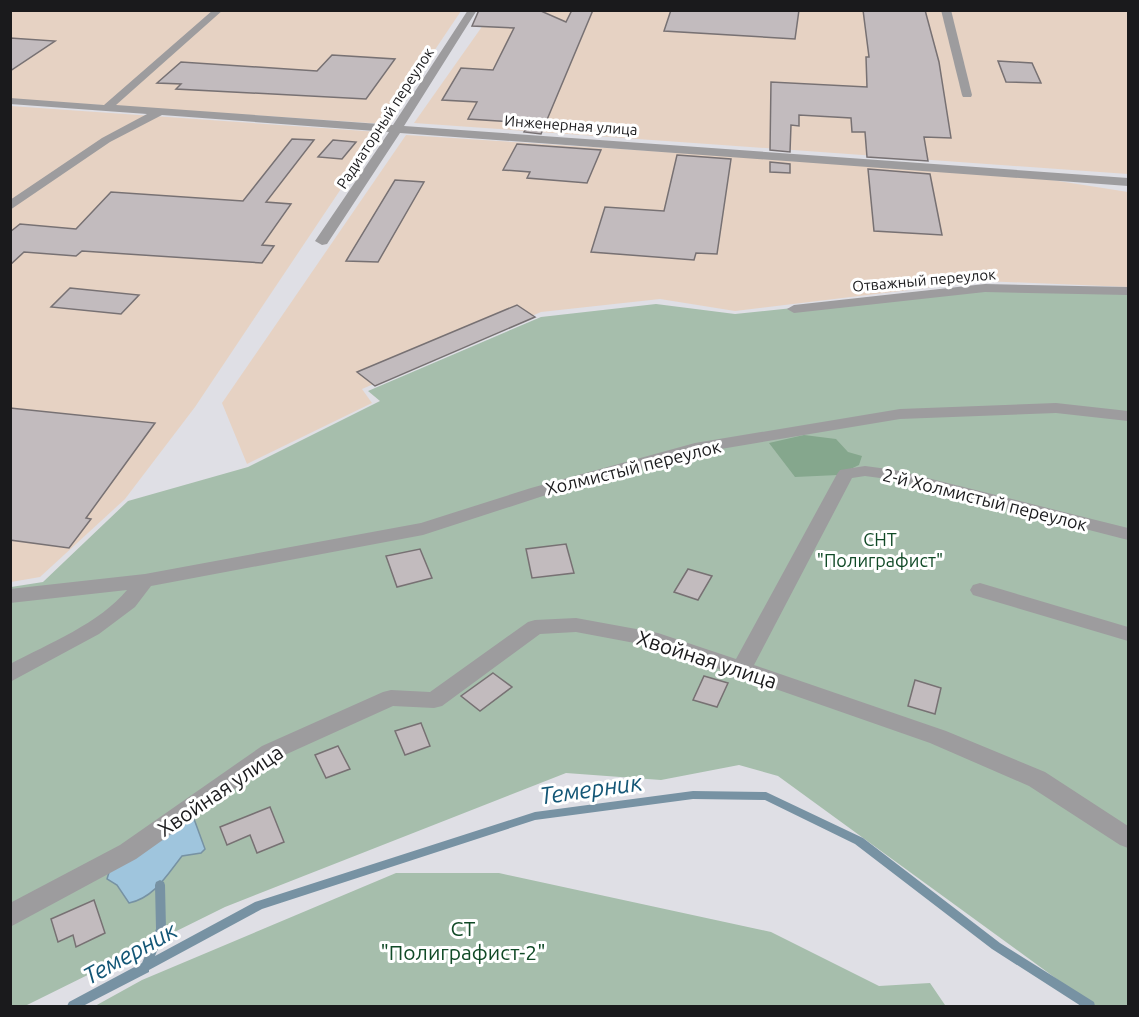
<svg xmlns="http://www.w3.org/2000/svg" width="1139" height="1017" font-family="Ubuntu,sans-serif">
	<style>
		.industrial { fill: #e6d2c3 }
		.green { fill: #a6beac }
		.forest { fill: #85a78d }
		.water { fill: #9fc5dd; stroke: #7792a3; stroke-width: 1.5 }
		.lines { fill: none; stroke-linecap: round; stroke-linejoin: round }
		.stream { fill: #7792a3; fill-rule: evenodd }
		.building { fill: #c2bbbe; stroke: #777173; stroke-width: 1.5 }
		.minor { fill: #9d9c9e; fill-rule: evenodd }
		.labels { text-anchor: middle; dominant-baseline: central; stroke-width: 6; stroke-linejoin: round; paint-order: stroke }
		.far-street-label { font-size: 15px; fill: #1a1a1c; stroke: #fff }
		.street-label { font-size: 18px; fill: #1a1a1c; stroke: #fff }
		.park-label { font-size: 18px; fill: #114a27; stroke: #fff }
		.near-street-label { font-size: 21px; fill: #1a1a1c; stroke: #fff }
		.near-park-label { font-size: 21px; fill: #114a27; stroke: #fff }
		.near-water-label { font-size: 24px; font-style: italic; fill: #135676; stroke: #fff }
	</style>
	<rect width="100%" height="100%" fill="#dfdfe5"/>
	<g class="industrial">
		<polygon points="10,11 461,11 385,124 11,99"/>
		<polygon points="493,11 1128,11 1128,174 414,123"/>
		<polygon points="11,106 379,132 195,407 125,499 40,577 11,582"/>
		<polygon points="406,135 1020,175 1128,192 1128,287 983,281 735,311 660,299 541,312 362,389 372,403 247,464 222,403"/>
	</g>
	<g class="green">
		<polygon points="992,287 1106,288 1128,290 1128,1006 1095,1006 1091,1004 778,776 739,765 661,780 566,773 225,907 25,1006 11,1006 11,587 43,582 128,501 248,467 380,401 368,391 541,317 656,304 735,314"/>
		<polygon points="396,873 499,873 771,932 879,986 930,983 945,1005 949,1006 95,1006 142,980"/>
	</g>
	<polygon class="forest" points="804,435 836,439 848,452 862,456 859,465 838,475 795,477 769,443"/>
	<path class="water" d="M188,818l6,1 11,30 -4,4 -19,3c-15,19 -28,42 -53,47l-12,-18 -10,-6 3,-10z"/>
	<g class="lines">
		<polygon class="stream" points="693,791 766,792 863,838 1000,943 1094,1002 1095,1006 1081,1006 992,949 855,844 765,800 693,799 535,820 262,909 149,970 149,972 83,1006 67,1006 69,1002 142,963 156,929 155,885 156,882 160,880 164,882 165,885 166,929 155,956 255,902 535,812"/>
	</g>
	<g class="building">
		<polygon points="479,10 541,11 566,22 572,10 593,10 541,134 524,132 529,123 468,119 477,102 442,100 461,68 493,70 514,28 472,26"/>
		<polygon points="671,10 799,10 795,39 664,31"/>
		<polygon points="863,10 925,10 939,62 951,138 924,137 928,161 867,157 865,132 852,132 851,118 799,115 799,126 791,125 790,152 770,150 771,82 867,87 866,57 869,57"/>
		<polygon points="10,38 55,41 10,71"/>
		<polygon points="332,55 395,59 366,99 176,89 181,84 157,83 181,62 317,71"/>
		<polygon points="998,61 1032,63 1041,83 1006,82"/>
		<polygon points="292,139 314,140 266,202 291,204 262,245 274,246 262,263 82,251 76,256 24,252 10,265 10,232 20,224 76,229 111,192 243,201"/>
		<polygon points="333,140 356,142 342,159 318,157"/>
		<polygon points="517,144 601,150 587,183 527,178 530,172 503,170"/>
		<polygon points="677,155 731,159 717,254 696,253 694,260 591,252 605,207 664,211"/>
		<polygon points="770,162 790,164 790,173 770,172"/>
		<polygon points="868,169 930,174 942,235 874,231"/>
		<polygon points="395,180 424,182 378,262 346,261"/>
		<polygon points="70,288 139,295 121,314 51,307"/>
		<polygon points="517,305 535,317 375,386 357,372"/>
		<polygon points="10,408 155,423 86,518 91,519 69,548 10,540"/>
		<polygon points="566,544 574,573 532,578 526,549"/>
		<polygon points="420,549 432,578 397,587 386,556"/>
		<polygon points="688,569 712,576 698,600 674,592"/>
		<polygon points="493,673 512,687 480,711 461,696"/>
		<polygon points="704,676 728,683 717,707 693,700"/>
		<polygon points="915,680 941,688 935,714 908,706"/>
		<polygon points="421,723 430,746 405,755 395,731"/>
		<polygon points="338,746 350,769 326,778 315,755"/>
		<polygon points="270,807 284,842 257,853 250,835 227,845 220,827"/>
		<polygon points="94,900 105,933 76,947 73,935 58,942 51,919"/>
	</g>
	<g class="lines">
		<g class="minor">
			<polygon points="213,10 223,10 116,105 393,125 468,10 477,10 404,126 1128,178 1128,186 400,133 327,244 322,245 315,241 389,132 162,115 110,142 10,210 10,200 102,138 147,114 10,104 10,98 104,105"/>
			<polygon points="941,10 951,10 972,95 971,97 963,97 962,95"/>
			<polygon points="985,284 1128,287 1128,295 985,292 794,313 787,309 794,305"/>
			<path d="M1056,403l72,8v10l-72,-8 -156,6 -203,34 -154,43 -120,39 -272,51 -16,21 -36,27 -89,48v-18c38,-20 90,-41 117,-74l-117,13v-14l135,-15 276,-51 110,-35 164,-45 205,-34z"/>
			<polygon points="865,466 895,470 1128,528 1128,540 895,480 865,476 852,478 754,665 946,731 1045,772 1128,826 1128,848 1120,845 1029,786 930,743 656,647 576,632 540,634 442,706 434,708 393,706 278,758 136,859 10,927 10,903 120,845 262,746 383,692 391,690 430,692 528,622 535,620 576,618 658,633 736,659 837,474 840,470"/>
			<polygon points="980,583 1128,627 1128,641 973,595 970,590 973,585"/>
		</g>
	</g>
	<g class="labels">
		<g class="far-street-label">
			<text transform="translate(385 118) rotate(-57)">Радиаторный переулок</text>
			<text transform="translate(571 125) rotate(4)">Инженерная улица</text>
			<text transform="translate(924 280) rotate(-5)">Отважный переулок</text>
		</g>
		<g class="street-label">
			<text transform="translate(633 467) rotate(-14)">Холмистый переулок</text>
			<text transform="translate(985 499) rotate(14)">2-й Холмистый переулок</text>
		</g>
		<g class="park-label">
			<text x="880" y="539">СНТ<tspan x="880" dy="21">"Полиграфист"</tspan></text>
		</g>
		<g class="near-street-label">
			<text transform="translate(707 659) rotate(18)">Хвойная улица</text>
			<text transform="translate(220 790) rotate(-34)">Хвойная улица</text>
		</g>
		<g class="near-park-label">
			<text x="463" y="928">СТ<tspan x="463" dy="24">"Полиграфист-2"</tspan></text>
		</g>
		<g class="near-water-label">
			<text transform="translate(591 789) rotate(-8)">Темерник</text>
			<text transform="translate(130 953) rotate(-29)">Темерник</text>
		</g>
	</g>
	<rect width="1139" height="1017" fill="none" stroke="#1a1a1c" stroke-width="24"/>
</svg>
